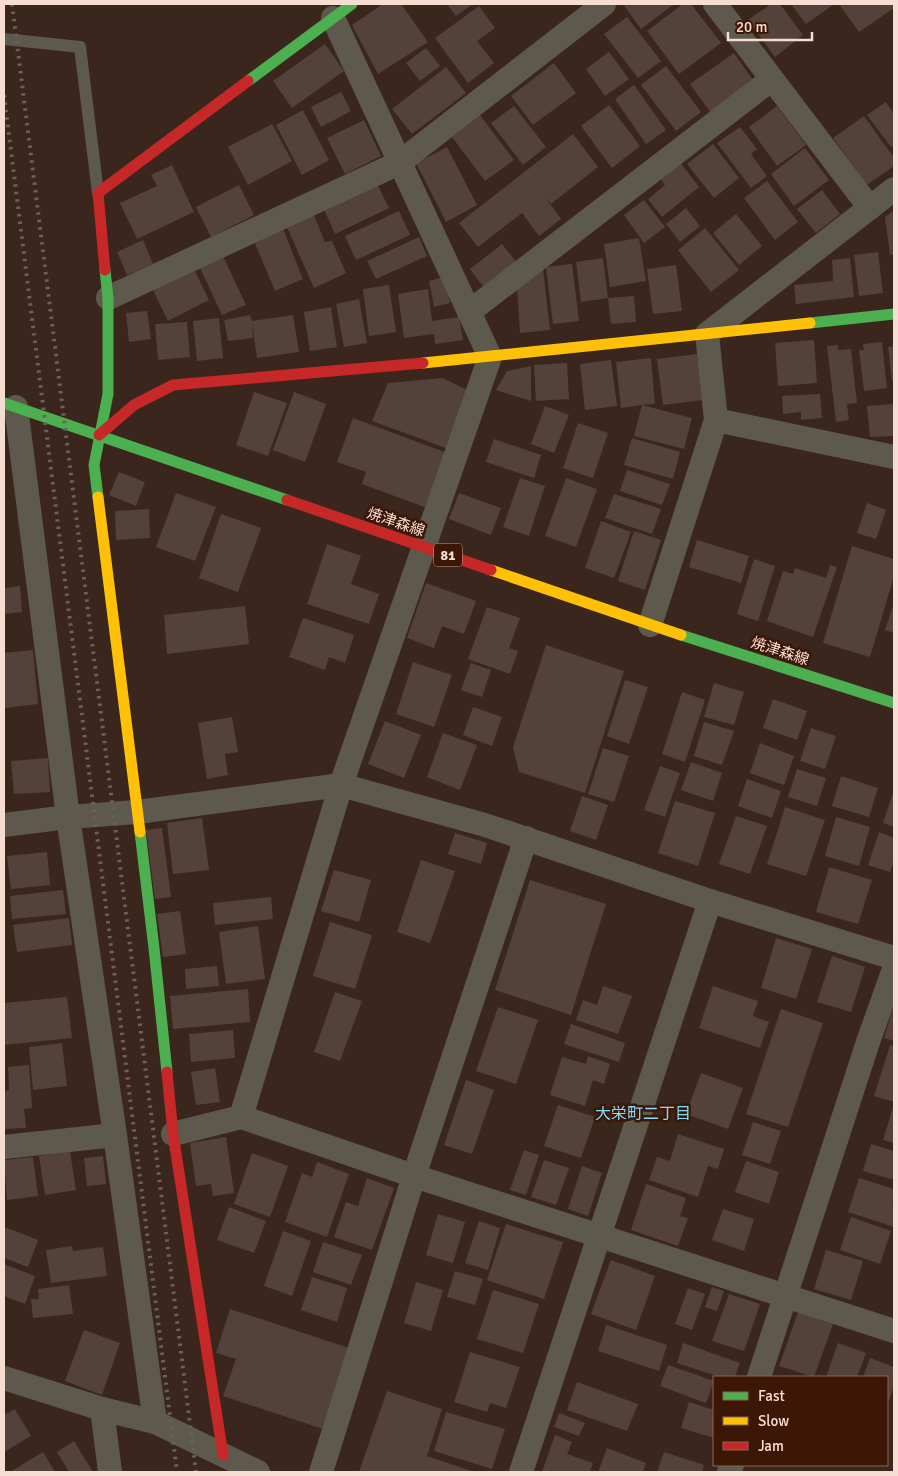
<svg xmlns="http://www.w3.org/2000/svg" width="898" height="1476" font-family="Signika,'Noto Sans JP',sans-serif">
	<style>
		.building { fill: #54413a }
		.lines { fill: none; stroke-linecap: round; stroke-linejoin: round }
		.lane { stroke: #5e594d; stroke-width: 12 }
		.street { stroke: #5e594d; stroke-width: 24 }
		.fast { stroke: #4caf50; stroke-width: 11 }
		.slow { stroke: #ffc107; stroke-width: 11 }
		.jam { stroke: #c62828; stroke-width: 11 }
		.rail { stroke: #6a6258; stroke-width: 4; stroke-dasharray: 2.5 5; stroke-linecap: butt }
		.labels { text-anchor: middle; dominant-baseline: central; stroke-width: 5; stroke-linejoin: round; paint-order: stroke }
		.shield { fill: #3d1706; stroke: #bfa195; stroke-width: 1 }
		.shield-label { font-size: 14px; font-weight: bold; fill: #f7dcd2 }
		.street-label { font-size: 15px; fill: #f7dcd2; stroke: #3d1706 }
		.neighbourhood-label { font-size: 16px; fill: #7ddbfb; stroke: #3d1706 }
	</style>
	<rect width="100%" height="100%" fill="#3b261d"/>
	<g class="building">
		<polygon points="383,4 401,4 428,42 378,74 352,25"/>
		<polygon points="447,4 473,4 456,16"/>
		<polygon points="623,4 674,4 641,29"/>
		<polygon points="683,4 691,4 721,43 679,74 647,31"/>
		<polygon points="771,4 780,4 803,35 775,57 748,20"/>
		<polygon points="791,4 834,4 806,24"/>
		<polygon points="839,4 894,4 894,8 859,32"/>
		<polygon points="479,6 495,28 477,41 494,63 468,83 435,38"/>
		<polygon points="627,17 661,61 638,78 604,34"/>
		<polygon points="325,44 344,71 292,108 273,81"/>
		<polygon points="426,48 440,66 420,81 406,63"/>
		<polygon points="609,52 629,79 605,96 586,69"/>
		<polygon points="734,53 755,83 711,113 690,84"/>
		<polygon points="554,63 576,93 533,125 511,96"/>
		<polygon points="666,66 701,112 676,131 641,85"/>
		<polygon points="446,67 466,93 412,134 392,109"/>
		<polygon points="634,85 666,130 646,144 615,99"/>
		<polygon points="341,92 351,111 321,127 311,107"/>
		<polygon points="886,102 894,114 894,145 891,147 867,115"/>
		<polygon points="609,105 640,146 612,168 581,126"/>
		<polygon points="514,106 546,147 523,165 491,123"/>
		<polygon points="777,106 806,145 777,166 749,127"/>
		<polygon points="303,110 329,160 302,175 276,125"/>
		<polygon points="480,115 514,160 485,181 452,137"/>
		<polygon points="864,116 894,158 894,166 867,185 833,138"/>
		<polygon points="364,120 381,156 345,174 327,138"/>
		<polygon points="272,124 292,161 248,185 228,147"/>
		<polygon points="740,127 757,149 751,154 767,176 751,188 717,143"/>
		<polygon points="573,134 598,167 551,204 544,196 561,219 539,236 522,213 478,247 459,223"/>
		<polygon points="713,144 739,178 714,198 687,164"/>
		<polygon points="447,147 477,205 446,222 416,163"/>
		<polygon points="805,148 829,180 794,206 771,174"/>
		<polygon points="679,161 699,187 662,217 648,199 665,185 659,177"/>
		<polygon points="172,165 194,212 137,239 120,203 157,186 151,175"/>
		<polygon points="375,180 389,208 335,234 322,205"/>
		<polygon points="767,181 798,222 775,240 744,198"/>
		<polygon points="239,185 254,215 211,237 196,207"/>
		<polygon points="822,190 840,214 816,233 797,209"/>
		<polygon points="644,200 665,227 644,243 624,215"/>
		<polygon points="686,208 700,226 680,242 666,224"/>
		<polygon points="894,210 894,254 890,255 885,217"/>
		<polygon points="399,211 410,235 356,260 345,236"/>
		<polygon points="313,213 325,242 332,241 346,273 314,288 286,225"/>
		<polygon points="736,214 762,246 739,265 713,233"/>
		<polygon points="705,228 739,270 711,292 678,250"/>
		<polygon points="283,229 303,279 275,291 254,241"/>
		<polygon points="419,237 427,256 376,279 367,261"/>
		<polygon points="639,238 646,281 610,287 604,244"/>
		<polygon points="143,240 153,264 127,275 117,252"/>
		<polygon points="502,244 517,263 484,288 470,269"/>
		<polygon points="878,252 883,293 859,296 854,255"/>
		<polygon points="223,256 246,305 222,315 200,268"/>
		<polygon points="603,258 608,298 581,302 576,262"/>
		<polygon points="850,258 854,297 796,304 794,285 833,281 832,260"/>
		<polygon points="572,264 579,321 553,324 546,267"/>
		<polygon points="676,265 682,311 653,314 647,269"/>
		<polygon points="193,267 209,300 168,321 152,288"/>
		<polygon points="543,269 550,330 520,333 517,287"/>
		<polygon points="444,277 450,303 434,307 429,281"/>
		<polygon points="389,285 396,332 369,336 363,289"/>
		<polygon points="428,289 432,321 459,317 463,340 435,344 434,334 404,338 398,294"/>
		<polygon points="634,296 636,322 611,324 608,298"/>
		<polygon points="359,299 367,343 344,347 336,304"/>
		<polygon points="331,307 337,347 310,351 304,312"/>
		<polygon points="147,311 151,339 129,342 126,313"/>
		<polygon points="250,315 252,321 293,315 299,352 257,358 252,323 253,338 228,341 224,320"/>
		<polygon points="219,318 223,358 197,361 193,321"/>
		<polygon points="187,322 190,357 158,360 155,324"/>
		<polygon points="814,340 817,383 778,386 775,343"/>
		<polygon points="882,342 887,388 864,391 859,350 864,350 863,344"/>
		<polygon points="838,345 838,350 851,349 857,403 847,404 849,420 836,422 827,346"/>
		<polygon points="894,346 894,381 892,381 888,347"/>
		<polygon points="697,354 703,400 663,405 657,359"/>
		<polygon points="651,358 655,404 642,405 692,418 684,449 634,436 642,405 621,408 616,362"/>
		<polygon points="611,360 617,406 585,410 580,364"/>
		<polygon points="567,363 569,399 536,401 534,365"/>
		<polygon points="531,366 531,401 496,390 507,371"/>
		<polygon points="443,378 467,390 446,448 372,421 388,383"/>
		<polygon points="254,392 287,403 268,456 236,445"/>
		<polygon points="294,392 326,404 305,462 273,450"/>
		<polygon points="820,394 822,418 801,420 801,412 783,414 782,396"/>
		<polygon points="894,404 894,436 870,437 867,406"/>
		<polygon points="545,406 569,415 554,453 531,444"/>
		<polygon points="353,418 447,453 427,508 362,484 366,472 337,462"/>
		<polygon points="578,423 608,433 593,478 563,468"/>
		<polygon points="632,438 680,452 673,479 624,465"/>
		<polygon points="494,439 541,455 534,478 486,462"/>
		<polygon points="627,470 670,484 662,505 620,491"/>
		<polygon points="119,472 145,482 136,506 109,495"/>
		<polygon points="520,478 545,486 529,536 503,527"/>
		<polygon points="566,478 597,489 576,547 545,536"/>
		<polygon points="176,493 216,507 195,561 156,547"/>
		<polygon points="459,493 501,508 491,535 449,519"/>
		<polygon points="614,494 661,509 652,534 605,518"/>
		<polygon points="867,503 886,510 876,539 857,533"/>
		<polygon points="149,509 150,538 116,540 115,511"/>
		<polygon points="221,514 261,528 238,592 199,578"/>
		<polygon points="601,521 631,532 614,578 585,568"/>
		<polygon points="634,531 661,540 645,590 618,581"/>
		<polygon points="697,540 749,556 741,583 689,567"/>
		<polygon points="327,544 361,556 351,584 379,594 369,624 307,604"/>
		<polygon points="852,546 894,559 894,576 870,657 823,643"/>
		<polygon points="754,559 775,566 758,621 737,614"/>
		<polygon points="830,565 837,567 813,637 767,621 783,571 793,574 795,568 826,578"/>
		<polygon points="426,583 476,601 464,634 442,626 434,648 407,638"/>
		<polygon points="20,586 22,612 4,614 4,588"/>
		<polygon points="894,603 894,633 885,630"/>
		<polygon points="245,606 249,644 167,654 164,615"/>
		<polygon points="487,607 520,618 509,648 518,651 510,674 468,659"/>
		<polygon points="303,618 354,635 345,663 329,657 325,670 289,657"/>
		<polygon points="546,645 624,671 585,793 519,772 513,747"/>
		<polygon points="33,650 38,704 4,708 4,653"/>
		<polygon points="413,662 452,675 434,727 396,714"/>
		<polygon points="471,663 491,670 482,697 461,690"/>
		<polygon points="625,680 648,687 629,744 607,736"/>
		<polygon points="714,683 744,692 734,725 704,717"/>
		<polygon points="682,692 705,700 685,762 662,754"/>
		<polygon points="773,699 807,711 797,740 763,728"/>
		<polygon points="473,707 502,717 492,746 463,735"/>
		<polygon points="232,717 238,752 225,754 228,775 207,779 198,723"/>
		<polygon points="385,721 421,735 404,778 368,764"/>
		<polygon points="704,722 734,731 722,765 694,756"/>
		<polygon points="811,728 836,736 825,769 800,761"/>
		<polygon points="443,733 477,745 460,790 427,777"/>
		<polygon points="760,743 794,756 784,785 750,773"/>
		<polygon points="603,748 629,756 614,802 588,794"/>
		<polygon points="48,758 50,792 14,794 11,761"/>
		<polygon points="691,762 722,773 713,801 681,790"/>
		<polygon points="660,766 680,773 665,817 644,810"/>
		<polygon points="797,769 826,778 817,806 788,797"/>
		<polygon points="841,776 878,788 869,817 832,806"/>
		<polygon points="747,779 781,791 772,818 738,806"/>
		<polygon points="894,790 894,827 883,823"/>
		<polygon points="582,796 608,805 596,840 570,831"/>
		<polygon points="675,801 715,813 698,866 658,853"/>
		<polygon points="785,807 825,820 806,876 767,864"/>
		<polygon points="736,816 767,826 750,874 719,864"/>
		<polygon points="836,817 870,827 859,866 825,856"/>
		<polygon points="202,818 209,870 173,874 167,823"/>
		<polygon points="162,828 171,897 155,899 146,830"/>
		<polygon points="879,832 894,838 894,861 890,872 868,865"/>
		<polygon points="455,833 487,843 481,864 448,854"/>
		<polygon points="47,852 50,885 11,889 7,856"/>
		<polygon points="421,860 455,871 430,943 397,932"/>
		<polygon points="829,867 872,880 858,924 816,912"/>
		<polygon points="334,870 371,880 359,922 321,911"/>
		<polygon points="530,880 606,904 571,1015 495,990"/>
		<polygon points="63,890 66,914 12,919 10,896"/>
		<polygon points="271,897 273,919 215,925 213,903"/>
		<polygon points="180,911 186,954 163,957 157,914"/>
		<polygon points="69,918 72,945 17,952 13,925"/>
		<polygon points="330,922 372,935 355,989 313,976"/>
		<polygon points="258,926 265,979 226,984 219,932"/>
		<polygon points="776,938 812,949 796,999 761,988"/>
		<polygon points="832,956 865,967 851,1012 817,1002"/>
		<polygon points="217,966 219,986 186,989 185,969"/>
		<polygon points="603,986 632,996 618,1034 576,1020 583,1000 597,1005"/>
		<polygon points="713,986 758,1001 753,1016 769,1022 760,1048 699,1028"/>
		<polygon points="248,989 250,1022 173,1029 170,996"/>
		<polygon points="335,992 362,1001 340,1061 314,1052"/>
		<polygon points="67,997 72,1038 4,1045 4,1003"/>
		<polygon points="894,1005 894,1041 884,1038"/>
		<polygon points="498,1007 538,1020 516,1084 476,1071"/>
		<polygon points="781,1009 823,1023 788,1127 746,1114"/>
		<polygon points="571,1024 625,1043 619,1062 564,1044"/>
		<polygon points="233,1030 235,1058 191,1062 189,1034"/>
		<polygon points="62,1043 67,1086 33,1090 29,1047"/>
		<polygon points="890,1045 894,1046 894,1102 874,1096"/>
		<polygon points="588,1056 610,1064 604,1084 593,1080 585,1106 550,1095 562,1057 586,1064"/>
		<polygon points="29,1065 32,1108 24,1109 26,1128 4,1129 4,1091 9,1090 8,1067"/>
		<polygon points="215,1068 220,1102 196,1105 191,1072"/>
		<polygon points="701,1073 743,1088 728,1129 686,1114"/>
		<polygon points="466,1080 494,1090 472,1154 444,1145"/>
		<polygon points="558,1105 595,1117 581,1158 544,1146"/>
		<polygon points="893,1107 894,1108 894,1143 883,1140"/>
		<polygon points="753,1122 781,1131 770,1164 742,1155"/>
		<polygon points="678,1134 724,1149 718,1169 708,1166 698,1197 649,1180 657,1157 670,1161"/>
		<polygon points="226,1137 234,1193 213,1196 211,1184 196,1186 190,1143"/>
		<polygon points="871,1144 894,1151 894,1180 863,1171"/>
		<polygon points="524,1150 539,1155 526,1195 510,1190"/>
		<polygon points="70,1151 76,1190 45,1195 39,1156"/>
		<polygon points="252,1153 288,1166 270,1217 234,1204"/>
		<polygon points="103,1156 106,1184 87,1186 84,1158"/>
		<polygon points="33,1157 38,1196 7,1200 4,1160"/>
		<polygon points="544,1160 569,1168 556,1205 531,1197"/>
		<polygon points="746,1161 779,1172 769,1204 735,1192"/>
		<polygon points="317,1162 349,1174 327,1237 285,1222 302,1173 312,1177"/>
		<polygon points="582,1166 602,1173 588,1216 568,1209"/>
		<polygon points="367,1178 394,1188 372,1250 334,1237 346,1202 358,1206"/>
		<polygon points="859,1178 894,1189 894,1200 892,1206 894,1206 894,1227 848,1212"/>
		<polygon points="646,1184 686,1198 680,1216 688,1218 678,1246 631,1230"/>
		<polygon points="229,1207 266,1221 254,1253 217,1240"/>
		<polygon points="723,1209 754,1219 744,1251 712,1240"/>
		<polygon points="438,1214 465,1222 453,1263 426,1255"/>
		<polygon points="851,1217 891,1231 880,1264 840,1250"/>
		<polygon points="479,1221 500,1228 488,1270 465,1263"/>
		<polygon points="506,1224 563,1242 544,1299 487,1280"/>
		<polygon points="5,1227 38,1240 28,1267 4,1258 4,1231"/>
		<polygon points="283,1231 311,1241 292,1296 264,1286"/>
		<polygon points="323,1242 362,1255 351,1285 313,1272"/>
		<polygon points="72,1246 73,1251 103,1247 107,1276 51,1283 46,1250"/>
		<polygon points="826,1250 863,1261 851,1300 814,1289"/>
		<polygon points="611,1260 655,1276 636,1330 591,1314"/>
		<polygon points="4,1264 35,1276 25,1304 4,1296"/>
		<polygon points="455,1271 483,1279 475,1305 447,1297"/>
		<polygon points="312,1277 347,1288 337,1322 301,1310"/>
		<polygon points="416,1282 443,1290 431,1331 404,1323"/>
		<polygon points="69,1285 73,1314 33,1318 31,1299 39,1299 38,1289"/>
		<polygon points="712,1287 724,1291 717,1311 705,1307"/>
		<polygon points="688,1288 705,1294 692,1330 675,1324"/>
		<polygon points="493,1290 539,1304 523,1353 477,1339"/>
		<polygon points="729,1294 760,1304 744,1351 712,1341"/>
		<polygon points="230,1309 349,1348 323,1429 223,1396 236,1359 216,1353"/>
		<polygon points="798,1312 833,1324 814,1377 779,1366"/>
		<polygon points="606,1325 667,1345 659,1371 598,1351"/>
		<polygon points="84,1330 120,1343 102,1395 65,1381"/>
		<polygon points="683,1343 740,1363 735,1377 720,1377 677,1363"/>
		<polygon points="838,1343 866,1353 857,1377 826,1377"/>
		<polygon points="470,1352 520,1367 506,1408 490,1403 487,1412 454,1402"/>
		<polygon points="870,1358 894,1367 894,1386 887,1406 887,1377 863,1377"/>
		<polygon points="668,1365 714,1381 706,1403 660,1386"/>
		<polygon points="577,1382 638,1404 627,1431 567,1410"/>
		<polygon points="387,1391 442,1409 427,1456 475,1472 359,1472"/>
		<polygon points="689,1402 714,1410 714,1438 681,1428"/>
		<polygon points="15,1409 31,1436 4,1452 4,1415"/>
		<polygon points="446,1412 505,1429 492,1469 434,1451"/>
		<polygon points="559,1413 585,1423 579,1436 554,1427"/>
		<polygon points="555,1435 572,1442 567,1454 593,1463 590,1472 542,1472"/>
		<polygon points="74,1441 93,1472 69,1472 57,1452"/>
		<polygon points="607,1448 646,1463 643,1472 598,1472"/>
		<polygon points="43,1452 55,1472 10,1472"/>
		<polygon points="664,1452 704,1465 702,1472 657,1472"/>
	</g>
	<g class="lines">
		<polyline class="lane" points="4,39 80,47 98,193"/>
		<g class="street">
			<polyline points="715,4 870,208"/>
			<polyline points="108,298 399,163 604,4"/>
			<polyline points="469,312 772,79"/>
			<polyline points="16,407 68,817 115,1135 155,1422"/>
			<polyline points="716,420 894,457"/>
			<polyline points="650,625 716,420 707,334 894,189"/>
			<polyline points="4,825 68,817 137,812 341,785 485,825 710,901 894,958"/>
			<polyline points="241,1117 414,1176 894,1331"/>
			<polyline points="173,1134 241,1117 341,785 490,357 333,18"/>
			<polyline points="4,1147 115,1135"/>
			<polyline points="759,1377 868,1042 894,969"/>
			<polyline points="4,1378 102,1409 155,1422 258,1472"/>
			<polyline points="102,1409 110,1472"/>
			<polyline points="321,1472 414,1176 526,838"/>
			<polyline points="521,1472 710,901"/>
			<polyline points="729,1472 732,1465"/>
		</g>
		<g class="fast">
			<polyline points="248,81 352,4"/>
			<polyline points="810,323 894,314"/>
			<polyline points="4,403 287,500"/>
			<polyline points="98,497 94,465 108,394 108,298 105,270"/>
			<polyline points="681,635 894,703"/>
			<polyline points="140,832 154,948 167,1072"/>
		</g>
		<g class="slow">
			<polyline points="423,363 810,323"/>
			<polyline points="98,497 140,832"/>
			<polyline points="491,570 681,635"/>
		</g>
		<g class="jam">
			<polyline points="105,270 98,193 248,81"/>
			<polyline points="99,435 134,405 173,385 423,363"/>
			<polyline points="287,500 491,570"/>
			<polyline points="167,1072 173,1134 223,1455"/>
		</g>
		<g class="rail">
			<polyline points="12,4 196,1472"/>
			<polyline points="4,95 177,1472"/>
		</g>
	</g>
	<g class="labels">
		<rect class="shield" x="434" y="543.5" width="28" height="23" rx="4"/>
		<g class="shield-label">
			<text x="448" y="555">81</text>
		</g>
		<g class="street-label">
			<text transform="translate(396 522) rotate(19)">焼津森線</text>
			<text transform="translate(780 651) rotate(18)">焼津森線</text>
		</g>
		<g class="neighbourhood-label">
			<text x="643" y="1114">大栄町二丁目</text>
		</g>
	</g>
	<rect width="898" height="1476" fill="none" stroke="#f7dcd2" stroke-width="10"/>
	<rect x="713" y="1376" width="175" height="90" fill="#3d1706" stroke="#876658"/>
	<rect x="723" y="1392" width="25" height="8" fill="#4caf50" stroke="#876658"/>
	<text x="758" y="1401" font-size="15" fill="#f7dcd2">Fast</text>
	<rect x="723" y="1417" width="25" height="8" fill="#ffc107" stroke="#876658"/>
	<text x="758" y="1426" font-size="15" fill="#f7dcd2">Slow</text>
	<rect x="723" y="1442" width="25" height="8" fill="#c62828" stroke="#876658"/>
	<text x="758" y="1451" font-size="15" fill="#f7dcd2">Jam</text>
	<path d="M728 32v8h84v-8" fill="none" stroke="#f7dcd2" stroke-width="2.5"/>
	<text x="736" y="32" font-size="15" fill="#f7dcd2" stroke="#3d1706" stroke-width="4" paint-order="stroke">20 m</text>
</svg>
